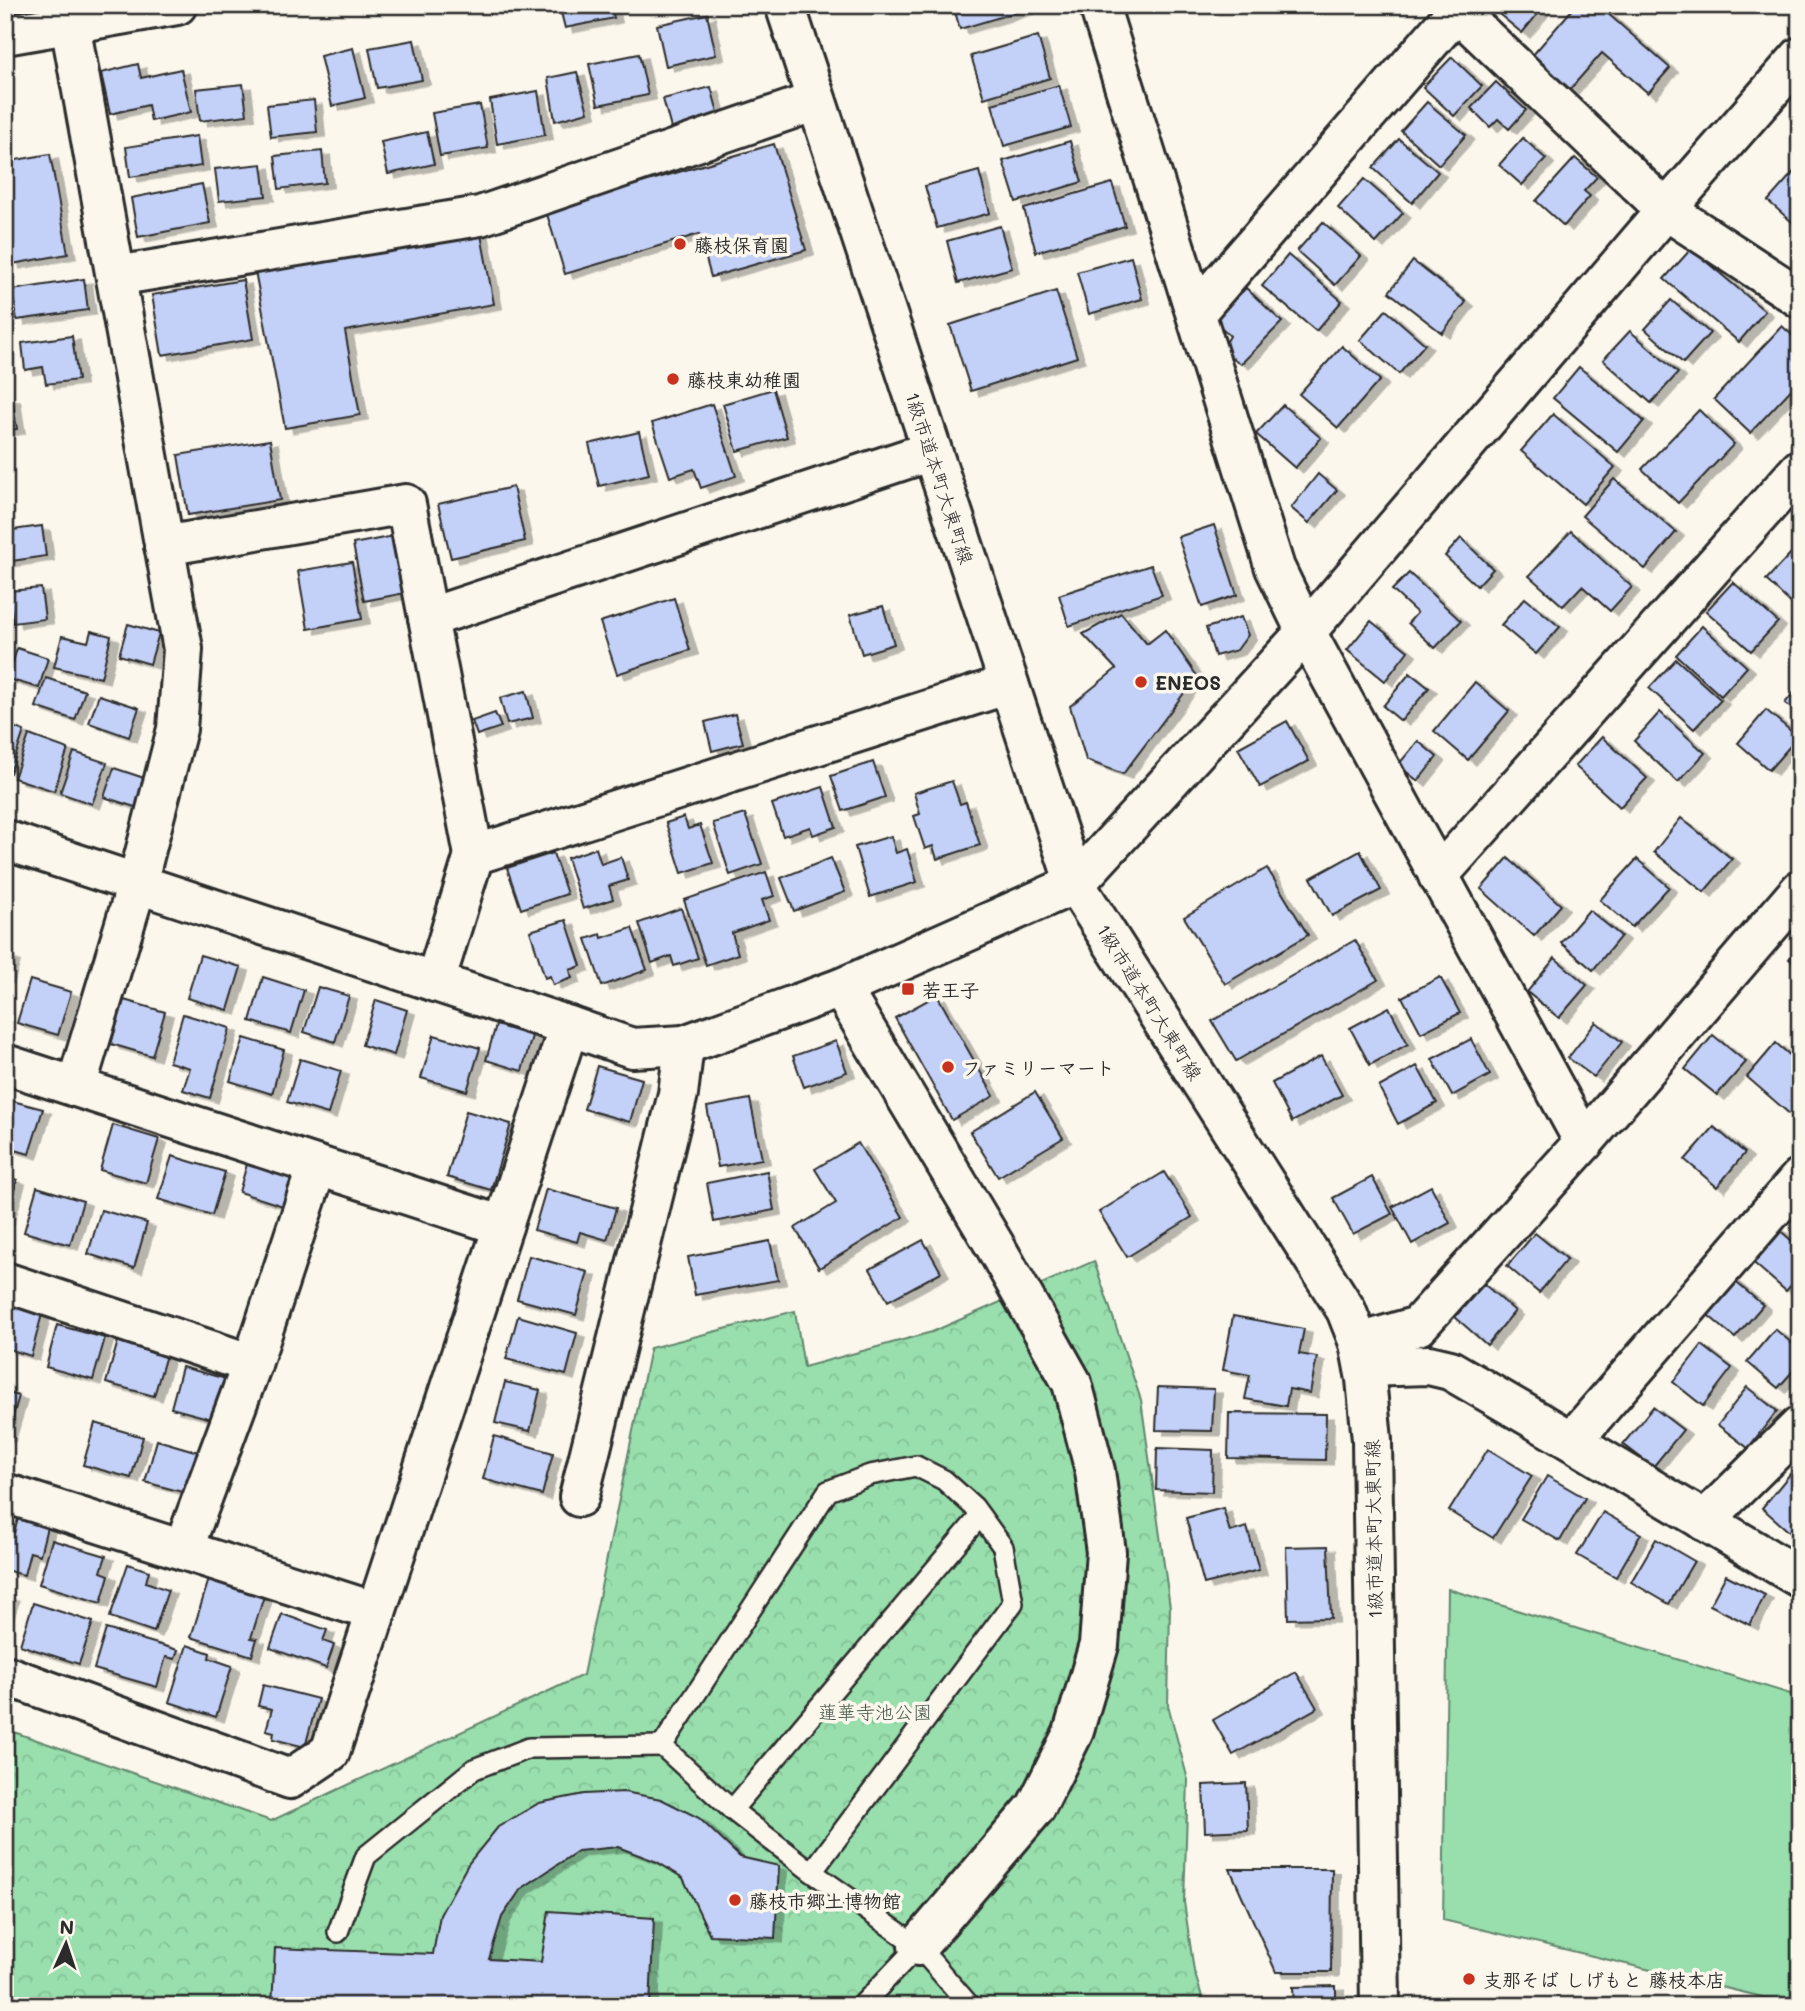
<svg xmlns="http://www.w3.org/2000/svg" width="1805" height="2011" font-family="Mali,'Klee One',sans-serif">
	<style>
		.park { fill: url(#park-crowns); stroke: #62856c; stroke-width: 2 }
		.pitch { fill: #98dfad; stroke: #62856c; stroke-width: 2 }
		.building { fill: #c3d0f7; stroke: #2b2b2b; stroke-width: 2; filter: url(#shadow) }
		.lines { fill: none; stroke-linecap: round; stroke-linejoin: round }
		.lane-casing { stroke: #2b2b2b; stroke-width: 24 }
		.street-casing { stroke: #2b2b2b; stroke-width: 44 }
		.secondary-casing { stroke: #2b2b2b; stroke-width: 44 }
		.lane { stroke: #fbf7ec; stroke-width: 19 }
		.street { stroke: #fbf7ec; stroke-width: 38 }
		.secondary { stroke: #fbf7ec; stroke-width: 38 }
		.poi-dot { fill: #c8321e; stroke: #fbf7ec; stroke-width: 2.5 }
		.labels { text-anchor: middle; dominant-baseline: central; stroke-width: 7; stroke-linejoin: round; paint-order: stroke }
		.poi-label { font-size: 19px; font-weight: bold; fill: #2b2b2b; stroke: #fbf7ec; text-anchor: start }
		.street-label { font-size: 19px; fill: #2b2b2b; stroke: #fbf7ec }
		.park-label { font-size: 19px; fill: #46584c; stroke: #fbf7ec }
	</style>
	<defs>
		<pattern id="park-crowns" width="20" height="18" patternUnits="userSpaceOnUse" patternTransform="scale(1.75)"><rect width="20" height="18" fill="#98dfad"/><path d="M2 6a3 3 0 1 1 6 0M12 15a3 3 0 1 1 6 0" fill="none" stroke="#83c095"/></pattern>
		<filter id="shadow"><feDropShadow dx="8" dy="4.5" stdDeviation="0" flood-color="#0004"/></filter>
	</defs>
	<rect width="100%" height="100%" fill="#fbf7ec"/>
	<filter id="ink" filterUnits="userSpaceOnUse"><feTurbulence type="fractalNoise" baseFrequency=".0143" numOctaves="2"/><feDisplacementMap in="SourceGraphic" scale="14" xChannelSelector="R" yChannelSelector="G"/><feConvolveMatrix kernelMatrix="1 2 1 2 8 2 1 2 1" color-interpolation-filters="sRGB"/></filter>
	<g filter="url(#ink)">
		<polygon class="park" points="1094,1261 1141,1400 1170,1607 1168,1705 1188,1780 1184,1902 1194,1971 1205,2006 5,2006 5,1729 271,1821 583,1675 650,1348 795,1311 804,1367 932,1332"/>
		<polygon class="pitch" points="1448,1589 1800,1697 1800,2006 1443,1920"/>
		<g class="building">
			<polygon points="559,5 611,5 614,18 565,28"/>
			<polygon points="953,5 1026,5 1027,9 960,29"/>
			<polygon points="1488,5 1545,5 1522,33"/>
			<polygon points="1576,5 1598,5 1670,68 1648,93 1602,53 1570,89 1532,56"/>
			<polygon points="707,14 716,55 666,66 657,25"/>
			<polygon points="1038,36 1050,78 984,98 971,56"/>
			<polygon points="414,40 422,80 377,88 369,48"/>
			<polygon points="353,48 365,98 332,106 320,56"/>
			<polygon points="639,54 648,95 598,105 589,64"/>
			<polygon points="1452,57 1482,86 1454,116 1423,87"/>
			<polygon points="138,64 141,78 181,69 191,112 151,121 148,105 110,114 101,73"/>
			<polygon points="577,72 588,112 555,121 548,78"/>
			<polygon points="1496,82 1526,110 1509,129 1498,119 1490,127 1471,108"/>
			<polygon points="243,84 247,115 200,121 196,89"/>
			<polygon points="1059,85 1071,127 1004,146 992,104"/>
			<polygon points="711,87 720,120 672,132 663,99"/>
			<polygon points="538,91 545,135 497,144 490,100"/>
			<polygon points="314,100 317,132 271,137 267,105"/>
			<polygon points="1427,102 1466,135 1439,165 1401,131"/>
			<polygon points="480,105 488,148 440,156 432,113"/>
			<polygon points="427,132 434,164 388,174 381,142"/>
			<polygon points="197,136 201,166 130,177 126,147"/>
			<polygon points="1523,138 1546,159 1522,185 1499,165"/>
			<polygon points="1399,139 1438,172 1412,203 1373,168"/>
			<polygon points="1070,141 1082,182 1016,202 1003,161"/>
			<polygon points="774,144 806,250 711,277 699,234 565,274 546,211"/>
			<polygon points="322,151 325,183 279,189 275,156"/>
			<polygon points="50,154 68,254 12,264 5,226 5,162"/>
			<polygon points="1575,158 1597,177 1584,191 1590,196 1564,226 1536,201"/>
			<polygon points="262,164 266,196 219,201 215,169"/>
			<polygon points="1798,167 1800,168 1800,229 1768,201"/>
			<polygon points="979,171 990,213 937,228 925,186"/>
			<polygon points="1364,179 1403,213 1376,243 1338,208"/>
			<polygon points="1112,183 1125,226 1036,252 1024,209"/>
			<polygon points="202,184 210,223 138,237 131,198"/>
			<polygon points="1323,222 1361,256 1335,285 1297,251"/>
			<polygon points="1000,226 1012,268 958,283 947,241"/>
			<polygon points="480,229 494,304 345,331 360,415 285,428 255,271"/>
			<polygon points="1691,249 1765,311 1739,342 1664,279"/>
			<polygon points="1288,255 1342,301 1316,331 1262,286"/>
			<polygon points="1131,257 1142,299 1089,314 1077,272"/>
			<polygon points="1413,261 1466,302 1442,333 1389,292"/>
			<polygon points="84,279 88,310 17,320 12,290"/>
			<polygon points="243,280 253,339 162,355 152,295"/>
			<polygon points="1246,288 1282,322 1241,364 1222,350 1230,336 1214,320"/>
			<polygon points="1056,291 1077,357 971,391 950,325"/>
			<polygon points="1671,300 1710,333 1683,363 1645,329"/>
			<polygon points="1386,310 1425,344 1399,374 1360,340"/>
			<polygon points="1782,326 1800,342 1800,380 1750,433 1714,399"/>
			<polygon points="1630,331 1678,373 1651,403 1603,360"/>
			<polygon points="72,336 78,380 46,384 43,367 25,370 22,343"/>
			<polygon points="1342,346 1380,380 1338,428 1299,394"/>
			<polygon points="1579,367 1644,421 1618,452 1553,398"/>
			<polygon points="773,389 787,437 737,451 723,404"/>
			<polygon points="12,397 17,429 5,431 5,398"/>
			<polygon points="712,404 736,476 701,488 694,469 670,477 652,423"/>
			<polygon points="1283,405 1321,438 1295,468 1256,434"/>
			<polygon points="1699,410 1734,444 1678,503 1642,469"/>
			<polygon points="1553,414 1615,467 1583,504 1521,451"/>
			<polygon points="639,432 649,474 599,486 589,444"/>
			<polygon points="270,440 280,500 188,515 178,455"/>
			<polygon points="1318,474 1337,490 1309,523 1291,508"/>
			<polygon points="1614,479 1676,532 1645,569 1582,516"/>
			<polygon points="513,487 525,541 451,558 438,504"/>
			<polygon points="1214,525 1237,595 1202,607 1178,537"/>
			<polygon points="42,526 46,556 5,562 5,531"/>
			<polygon points="1571,531 1632,587 1610,611 1582,586 1563,606 1529,576"/>
			<polygon points="394,536 405,593 364,601 353,544"/>
			<polygon points="1461,538 1493,569 1477,586 1445,556"/>
			<polygon points="1792,552 1800,559 1800,612 1766,580"/>
			<polygon points="352,562 362,619 308,629 298,571"/>
			<polygon points="1151,565 1162,595 1069,626 1059,595"/>
			<polygon points="1409,573 1461,621 1435,648 1408,623 1417,613 1392,590"/>
			<polygon points="1733,582 1778,622 1751,651 1706,611"/>
			<polygon points="41,588 45,619 13,623 9,591"/>
			<polygon points="674,598 690,650 617,674 600,622"/>
			<polygon points="1525,598 1560,627 1536,654 1501,625"/>
			<polygon points="883,606 894,644 862,654 850,615"/>
			<polygon points="1121,613 1147,644 1165,630 1197,676 1123,774 1086,760 1070,706 1116,669 1083,634"/>
			<polygon points="1241,617 1248,635 1237,650 1215,656 1206,628"/>
			<polygon points="1371,621 1408,651 1385,681 1347,650"/>
			<polygon points="128,624 159,633 150,664 119,655"/>
			<polygon points="1702,626 1747,667 1721,696 1676,655"/>
			<polygon points="91,631 111,636 101,678 54,667 62,636 88,642"/>
			<polygon points="17,648 48,658 39,688 8,679"/>
			<polygon points="1676,659 1721,700 1694,729 1649,688"/>
			<polygon points="1410,673 1429,688 1401,721 1383,706"/>
			<polygon points="46,678 85,691 75,720 36,707"/>
			<polygon points="1475,682 1509,711 1468,760 1434,731"/>
			<polygon points="1800,685 1800,715 1785,703"/>
			<polygon points="526,691 533,718 507,724 500,698"/>
			<polygon points="99,695 139,708 129,737 89,723"/>
			<polygon points="1766,710 1798,737 1769,770 1738,743"/>
			<polygon points="1660,712 1705,753 1678,782 1634,741"/>
			<polygon points="495,713 501,727 477,735 472,721"/>
			<polygon points="735,714 743,743 712,751 705,722"/>
			<polygon points="1287,721 1309,761 1260,787 1238,748"/>
			<polygon points="5,724 24,731 10,773 5,772"/>
			<polygon points="29,735 68,749 54,791 14,778"/>
			<polygon points="1602,737 1647,778 1620,807 1575,766"/>
			<polygon points="1418,741 1437,757 1418,781 1398,765"/>
			<polygon points="74,752 107,763 92,804 60,793"/>
			<polygon points="873,762 885,797 843,811 831,776"/>
			<polygon points="114,768 153,781 144,810 104,797"/>
			<polygon points="952,781 960,804 966,802 980,845 937,859 933,846 925,849 914,816 920,814 914,793"/>
			<polygon points="823,787 836,827 813,835 810,827 783,836 772,804"/>
			<polygon points="745,814 762,864 730,875 713,823"/>
			<polygon points="684,817 688,829 700,825 713,863 682,873 666,823"/>
			<polygon points="1681,818 1732,859 1704,892 1654,852"/>
			<polygon points="891,836 896,853 907,849 917,882 870,897 855,847"/>
			<polygon points="596,848 601,864 621,857 628,880 609,886 613,899 583,909 567,858"/>
			<polygon points="1360,851 1381,890 1332,916 1311,878"/>
			<polygon points="553,853 567,894 521,909 507,868"/>
			<polygon points="831,858 845,892 794,911 781,878"/>
			<polygon points="1508,858 1561,905 1534,936 1481,889"/>
			<polygon points="1637,859 1669,887 1632,927 1600,900"/>
			<polygon points="1267,868 1308,935 1225,984 1184,917"/>
			<polygon points="766,872 774,896 762,900 769,920 732,933 738,954 706,965 684,900"/>
			<polygon points="681,908 698,958 674,966 671,956 652,963 639,923"/>
			<polygon points="1589,910 1621,936 1593,970 1561,943"/>
			<polygon points="566,920 581,966 570,970 572,978 553,985 550,976 545,978 530,931"/>
			<polygon points="632,928 647,970 602,986 586,939 601,934 602,938"/>
			<polygon points="1355,940 1378,980 1236,1061 1212,1021"/>
			<polygon points="1800,947 1800,968 1789,959"/>
			<polygon points="5,955 12,957 5,980"/>
			<polygon points="200,955 241,967 228,1010 187,998"/>
			<polygon points="1555,958 1587,985 1559,1018 1527,992"/>
			<polygon points="263,977 304,990 291,1033 250,1021"/>
			<polygon points="1440,977 1460,1013 1421,1033 1402,997"/>
			<polygon points="30,980 71,992 58,1035 17,1023"/>
			<polygon points="318,987 349,996 335,1042 304,1032"/>
			<polygon points="937,995 994,1096 952,1120 895,1018"/>
			<polygon points="124,1000 165,1012 152,1056 111,1044"/>
			<polygon points="376,1000 407,1010 394,1055 362,1045"/>
			<polygon points="1389,1007 1408,1044 1370,1065 1350,1028"/>
			<polygon points="183,1014 230,1028 210,1098 183,1090 190,1068 169,1062"/>
			<polygon points="1596,1022 1622,1042 1594,1077 1568,1058"/>
			<polygon points="496,1025 532,1036 522,1071 486,1060"/>
			<polygon points="434,1035 480,1048 467,1091 421,1078"/>
			<polygon points="1713,1035 1746,1062 1717,1095 1685,1069"/>
			<polygon points="244,1038 284,1050 272,1094 230,1081"/>
			<polygon points="1471,1039 1490,1075 1452,1096 1432,1059"/>
			<polygon points="836,1041 847,1072 804,1087 793,1056"/>
			<polygon points="1776,1043 1800,1064 1799,1122 1747,1077"/>
			<polygon points="1321,1056 1342,1095 1292,1122 1272,1083"/>
			<polygon points="300,1059 341,1071 328,1114 287,1102"/>
			<polygon points="597,1066 642,1079 630,1122 584,1109"/>
			<polygon points="1417,1066 1437,1103 1398,1124 1379,1087"/>
			<polygon points="1035,1092 1063,1138 998,1177 970,1132"/>
			<polygon points="5,1099 43,1109 29,1154 5,1147"/>
			<polygon points="750,1099 762,1159 718,1167 707,1107"/>
			<polygon points="466,1111 511,1124 491,1190 447,1177"/>
			<polygon points="113,1125 159,1139 146,1183 100,1170"/>
			<polygon points="1714,1127 1745,1153 1717,1187 1685,1160"/>
			<polygon points="858,1143 903,1217 819,1268 795,1228 836,1203 815,1169"/>
			<polygon points="172,1156 225,1172 212,1215 158,1199"/>
			<polygon points="247,1164 292,1177 283,1206 239,1192"/>
			<polygon points="767,1171 774,1210 714,1222 707,1183"/>
			<polygon points="1164,1172 1192,1217 1127,1257 1099,1212"/>
			<polygon points="5,1176 17,1180 5,1221"/>
			<polygon points="1372,1177 1392,1214 1353,1234 1333,1198"/>
			<polygon points="1431,1186 1450,1223 1412,1244 1392,1207"/>
			<polygon points="37,1187 83,1201 70,1245 24,1232"/>
			<polygon points="546,1189 616,1208 607,1240 580,1232 577,1242 534,1230"/>
			<polygon points="101,1210 147,1223 134,1268 88,1254"/>
			<polygon points="1775,1226 1800,1248 1800,1275 1786,1291 1748,1258"/>
			<polygon points="1535,1233 1567,1259 1539,1293 1507,1266"/>
			<polygon points="923,1240 941,1272 888,1301 870,1269"/>
			<polygon points="770,1241 778,1280 695,1295 688,1257"/>
			<polygon points="529,1256 588,1272 576,1315 517,1299"/>
			<polygon points="1731,1278 1763,1305 1735,1338 1703,1311"/>
			<polygon points="1484,1284 1515,1311 1487,1345 1455,1317"/>
			<polygon points="5,1303 42,1314 31,1356 5,1348"/>
			<polygon points="518,1316 577,1333 566,1375 506,1359"/>
			<polygon points="1233,1316 1304,1329 1299,1354 1317,1357 1310,1393 1289,1389 1286,1406 1245,1399 1250,1375 1223,1370"/>
			<polygon points="57,1325 105,1338 93,1380 46,1367"/>
			<polygon points="1775,1329 1800,1350 1800,1363 1778,1388 1747,1362"/>
			<polygon points="118,1341 166,1355 154,1396 106,1383"/>
			<polygon points="1702,1345 1732,1368 1703,1406 1673,1382"/>
			<polygon points="182,1367 230,1380 219,1421 171,1408"/>
			<polygon points="505,1382 540,1390 530,1431 495,1423"/>
			<polygon points="1158,1387 1214,1389 1212,1431 1156,1430"/>
			<polygon points="1747,1387 1777,1411 1748,1448 1718,1425"/>
			<polygon points="5,1392 19,1396 7,1437 5,1437"/>
			<polygon points="1653,1407 1683,1430 1653,1467 1623,1444"/>
			<polygon points="1229,1413 1326,1414 1325,1460 1228,1458"/>
			<polygon points="95,1423 143,1437 131,1478 83,1465"/>
			<polygon points="494,1436 553,1453 542,1495 483,1479"/>
			<polygon points="157,1440 205,1454 193,1495 145,1482"/>
			<polygon points="1157,1448 1213,1450 1212,1492 1156,1490"/>
			<polygon points="1488,1449 1532,1476 1493,1538 1449,1511"/>
			<polygon points="1790,1474 1800,1483 1800,1527 1793,1535 1762,1508"/>
			<polygon points="1547,1476 1585,1498 1560,1541 1521,1519"/>
			<polygon points="1223,1508 1230,1532 1247,1527 1259,1570 1204,1584 1186,1518"/>
			<polygon points="1603,1512 1641,1534 1616,1577 1577,1555"/>
			<polygon points="18,1519 47,1527 40,1555 30,1552 24,1575 5,1570 5,1530 14,1532"/>
			<polygon points="1656,1539 1694,1561 1669,1604 1631,1582"/>
			<polygon points="52,1540 106,1556 101,1572 109,1575 101,1603 39,1584"/>
			<polygon points="1328,1546 1331,1618 1288,1619 1286,1547"/>
			<polygon points="128,1564 149,1571 146,1582 168,1590 154,1632 110,1617"/>
			<polygon points="1726,1575 1765,1595 1750,1625 1710,1605"/>
			<polygon points="209,1579 264,1596 251,1638 257,1639 252,1656 191,1637"/>
			<polygon points="5,1596 11,1597 5,1615"/>
			<polygon points="33,1603 93,1622 79,1664 20,1645"/>
			<polygon points="282,1614 327,1630 323,1641 334,1645 326,1668 270,1648"/>
			<polygon points="106,1629 178,1650 175,1659 166,1657 157,1687 94,1669"/>
			<polygon points="187,1645 210,1653 209,1658 232,1666 216,1717 169,1702"/>
			<polygon points="1296,1672 1317,1708 1233,1755 1213,1720"/>
			<polygon points="263,1685 318,1699 305,1747 273,1739 274,1732 266,1730 272,1709 258,1706"/>
			<polygon points="1246,1783 1248,1830 1205,1832 1203,1785"/>
			<polygon points="624,1792 661,1799 699,1818 740,1857 779,1866 775,1938 710,1935 683,1878 657,1862 618,1847 578,1851 521,1889 502,1917 489,1959 541,1962 549,1911 654,1918 650,2006 272,2006 275,1948 433,1954 440,1915 468,1864 498,1827 539,1803 584,1794"/>
			<polygon points="1230,1869 1332,1869 1331,1972 1276,1972"/>
			<polygon points="1336,1986 1336,2006 1294,2006 1293,1987"/>
		</g>
		<g class="lines">
			<defs>
				<g id="lane">
					<polyline points="732,1810 980,1516"/>
					<polyline points="812,1872 1013,1603 1003,1547 974,1507 944,1480 916,1466 870,1475 828,1491 662,1746 732,1810 812,1872 918,1946 970,2006"/>
					<polyline points="338,1932 366,1856 474,1769 529,1748 662,1746"/>
					<polyline points="861,2006 918,1946"/>
				</g>
				<g id="street">
					<polyline points="1099,5 1275,568 1306,632 1584,1142"/>
					<polyline points="1451,5 1666,210 1800,298"/>
					<polyline points="70,24 183,649 177,729 137,884 76,1087"/>
					<polyline points="5,35 177,5"/>
					<polyline points="116,276 480,216 816,101"/>
					<polyline points="1196,312 1462,5"/>
					<polyline points="164,546 406,504 474,855"/>
					<polyline points="428,618 931,451"/>
					<polyline points="1438,876 1800,469"/>
					<polyline points="435,982 474,855 1009,684"/>
					<polyline points="5,1064 503,1226"/>
					<polyline points="5,1282 252,1364"/>
					<polyline points="1359,1343 1418,1326 1584,1142 1800,890"/>
					<polyline points="1364,1367 1429,1365 1450,1370 1572,1441 1800,1578"/>
					<polyline points="1572,1441 1800,1178"/>
					<polyline points="5,1493 376,1612"/>
					<polyline points="579,1497 678,1094 684,1045"/>
					<polyline points="1704,1521 1800,1426"/>
					<polyline points="183,1550 252,1364 317,1166"/>
					<polyline points="5,1675 290,1779 330,1752 569,1026"/>
				</g>
				<g id="secondary">
					<polyline points="785,5 1075,884 1346,1310 1359,1343 1366,1379 1372,1440 1380,2006"/>
					<polyline points="5,840 569,1026 632,1048 684,1045 841,988 1075,884 1306,632 1666,210 1800,57"/>
					<polyline points="841,988 995,1246 1072,1383 1095,1471 1106,1552 1099,1645 1073,1733 1036,1807 918,1946"/>
				</g>
			</defs>
			<use href="#lane" class="lane-casing"/>
			<use href="#street" class="street-casing"/>
			<use href="#secondary" class="secondary-casing"/>
			<use href="#lane" class="lane"/>
			<use href="#street" class="street"/>
			<use href="#secondary" class="secondary"/>
		</g>
	</g>
	<g class="poi-dot">
		<circle cx="680" cy="244" r="7"/>
		<circle cx="673" cy="379" r="7"/>
		<circle cx="1141" cy="682" r="7"/>
		<rect x="901" y="982" width="14" height="14" rx="3.5"/>
		<circle cx="948" cy="1067" r="7"/>
		<circle cx="735" cy="1900" r="7"/>
		<circle cx="1469" cy="1979" r="7"/>
	</g>
	<g class="labels">
		<g class="poi-label">
			<text x="694" y="244">藤枝保育園</text>
			<text x="687" y="379">藤枝東幼稚園</text>
			<text x="1155" y="682">ENEOS</text>
			<text x="922" y="989">若王子</text>
			<text x="962" y="1067">ファミリーマート</text>
			<text x="749" y="1900">藤枝市郷土博物館</text>
			<text x="1483" y="1979">支那そば しげもと 藤枝本店</text>
		</g>
		<g class="street-label">
			<text transform="translate(940 478) rotate(72)">1級市道本町大東町線</text>
			<text transform="translate(1150 1002) rotate(58)">1級市道本町大東町線</text>
			<text transform="translate(1373 1529) rotate(-91)">1級市道本町大東町線</text>
		</g>
		<g class="park-label">
			<text x="875" y="1711">蓮華寺池公園</text>
		</g>
	</g>
	<rect width="1805" height="2011" fill="none" stroke="#fbf7ec" stroke-width="28"/>
	<rect x="14" y="14" width="1777" height="1983" fill="none" stroke="#2b2b2b" stroke-width="2.5" filter="url(#ink)"/>
	<g transform="translate(66 1944) rotate(3)" stroke="#fbf7ec" stroke-width="5" paint-order="stroke">
	<path d="M0-5L12 26L0 18L-12 26Z" fill="#2b2b2b"/>
	<text y="-10" font-size="19" font-weight="bold" text-anchor="middle" fill="#2b2b2b">N</text>
	</g>
</svg>
